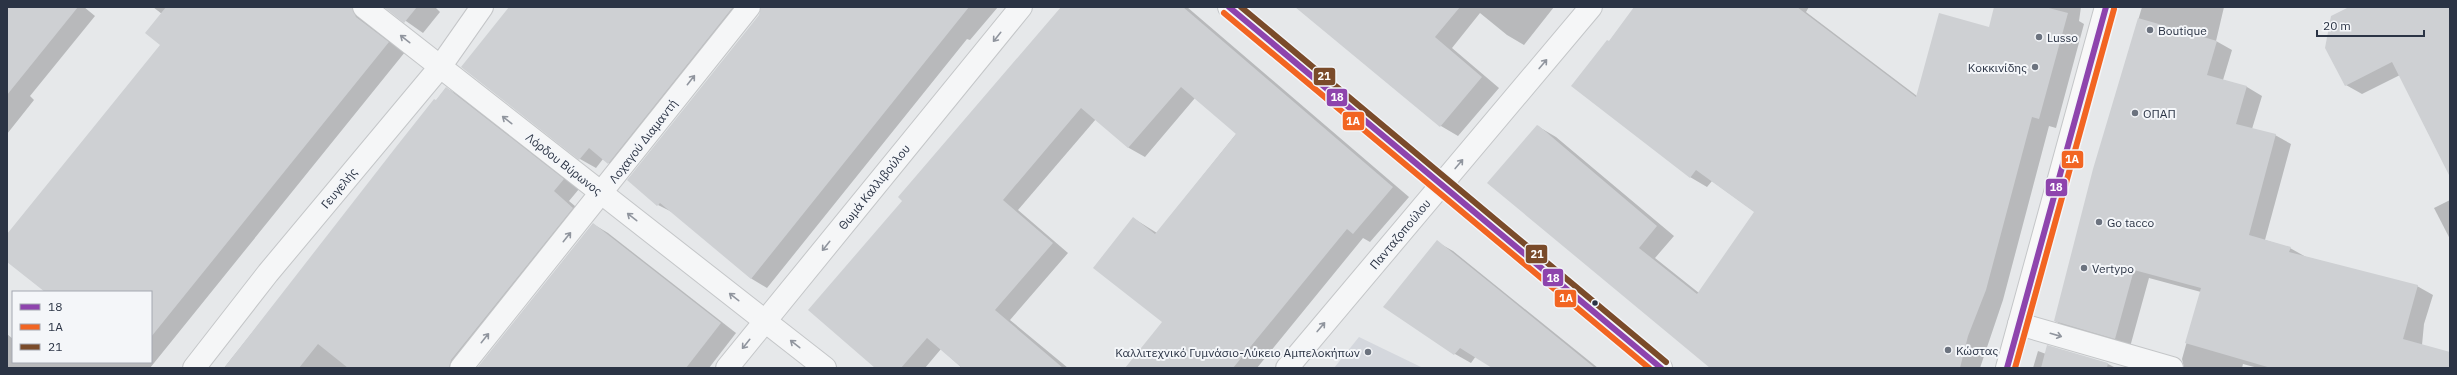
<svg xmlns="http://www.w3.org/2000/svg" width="2457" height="375" font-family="'IBM Plex Sans',sans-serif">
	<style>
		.built { fill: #d4d7dd }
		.shadow { fill: #0003 }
		.building { fill: #ced0d3 }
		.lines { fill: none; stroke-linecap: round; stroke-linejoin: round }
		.minor-casing { stroke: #c4c6c8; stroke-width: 24 }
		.secondary-casing { stroke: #c4c6c8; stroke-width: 24 }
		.minor { stroke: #f5f6f7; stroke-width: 22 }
		.secondary { stroke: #f8f8f8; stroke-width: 22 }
		.bus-1-casing { stroke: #f4f6f9; stroke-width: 9 }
		.bus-2-casing { stroke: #f4f6f9; stroke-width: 9 }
		.bus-3-casing { stroke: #f4f6f9; stroke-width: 9 }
		.bus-1 { stroke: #8e44ad; stroke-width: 6 }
		.bus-2 { stroke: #f26522; stroke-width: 6 }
		.bus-3 { stroke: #7a4b2a; stroke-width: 6 }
		.oneway { stroke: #90959e }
		.poi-dot { fill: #6c737f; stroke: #f4f6f9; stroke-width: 1.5 }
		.bus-dot { fill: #2b3445; stroke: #f4f6f9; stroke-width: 1.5 }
		.labels { text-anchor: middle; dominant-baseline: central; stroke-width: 4; stroke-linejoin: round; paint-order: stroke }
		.poi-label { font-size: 12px; fill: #2b3445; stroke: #f4f6f9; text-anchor: start }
		.street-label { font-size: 12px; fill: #2b3445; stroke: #f4f6f9 }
		.line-badge { stroke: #f4f6f9; stroke-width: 1.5 }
		.badge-label { font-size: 11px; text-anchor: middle; font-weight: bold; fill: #fff }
	</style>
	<rect width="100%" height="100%" fill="#e6e8ea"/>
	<polygon class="built" points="1359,337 1423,368 1334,368"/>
	<g class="shadow">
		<polygon points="7,7 84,7 95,16 30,96 34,100 7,134"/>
		<polygon points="153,7 373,7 405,52 150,368 7,368 7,334 13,339 13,362 151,362 151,292 46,292 7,261 7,236 161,45 162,14"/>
		<polygon points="386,7 435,7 440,12 423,33"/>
		<polygon points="510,7 757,7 624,172 603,159 596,168 580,159 463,67"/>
		<polygon points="762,7 998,7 970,40 967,39 767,288 752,279 674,213 658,205 760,15"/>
		<polygon points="1063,7 1187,7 1409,197 1370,242 1363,238 1257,368 1127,368 1164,322 1133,218 1157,233 1237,133 1195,98 1145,157 1129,148 1096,119 1018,210 1068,253 1010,320 1068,368 962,368 941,349 925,368 877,368 904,200"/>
		<polygon points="1311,7 1554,7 1524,45 1507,35 1480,13 1452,48 1499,88 1458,136 1441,126 1305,14"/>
		<polygon points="1635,7 1809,7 1806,12 1917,96 1990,28 1995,7 2081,7 2079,21 2084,24 2056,128 2049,126 2003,300 1980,368 1711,368 1539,127 1556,137 1674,236 1655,258 1699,293 1755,212 1712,181 1707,187 1690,177 1609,42"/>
		<polygon points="2142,7 2224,7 2216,41 2232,50 2223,80 2247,87 2262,96 2252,129 2275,135 2291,144 2265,240 2290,248 2306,257 2417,286 2433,295 2424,324 2422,345 2450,353 2450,368 2258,368 2243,364 2242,368 2184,368 2182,359 2201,292 2149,278 2130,347 2070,329 2055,321 2094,169"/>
		<polygon points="2351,7 2450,7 2450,168 2400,75 2362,94 2346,85"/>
		<polygon points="446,88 462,97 579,189 569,201 588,217 468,368 224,368"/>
		<polygon points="2450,200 2450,239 2434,208"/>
		<polygon points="593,224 608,233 736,333 709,368 478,368"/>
		<polygon points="1437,242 1453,251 1598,368 1494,368 1476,356 1471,363 1455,354"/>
		<polygon points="2048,346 2108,364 2116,368 2033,368 2038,351 2046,354"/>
	</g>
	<g class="building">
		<polygon points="7,7 78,7 7,95"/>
		<polygon points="166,7 352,7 356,17 389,42 151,337 151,292 45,292 7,262 7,234 160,45 145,33"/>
		<polygon points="384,7 417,7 404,23"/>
		<polygon points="509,7 733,7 608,164 589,148 579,160 461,67"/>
		<polygon points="761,7 969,7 751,279 660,203 657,206 627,180 759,15"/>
		<polygon points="1061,7 1183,7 1393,187 1353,234 1347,229 1233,368 1125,368 1162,322 1093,268 1133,217 1155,234 1236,134 1181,87 1128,148 1081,108 1003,200 1053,243 995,310 1063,368 962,368 927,338 901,368 875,368 808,310 902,201 898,197"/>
		<polygon points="1295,7 1460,7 1435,37 1482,77 1440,127"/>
		<polygon points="1634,7 1797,7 1916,97 1939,13 1989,27 1994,7 2045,7 2068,13 2039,119 2032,117 1986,290 1968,336 1960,368 1710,368 1487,183 1537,125 1539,126 1657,226 1639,248 1697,294 1754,212 1696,170 1690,178 1571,86 1607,40 1609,41"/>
		<polygon points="2349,7 2450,7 2450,177 2392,62 2345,86 2325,48 2331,16"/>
		<polygon points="2138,18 2217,41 2207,75 2247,86 2236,124 2276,134 2249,235 2291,247 2289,252 2418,285 2403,339 2450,352 2450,368 2271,368 2185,343 2201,288 2134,270 2115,339 2054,321 2093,169"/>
		<polygon points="446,87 564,179 554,191 573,208 451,360 449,368 348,368 318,344 299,368 224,368 396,147 434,99 436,100"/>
		<polygon points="593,223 721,323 686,368 477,368"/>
		<polygon points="1437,240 1504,294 1595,368 1492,368 1460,348 1454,355 1383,307"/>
		<polygon points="2047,345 2108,363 2107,368 2041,368"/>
	</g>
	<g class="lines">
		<defs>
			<g id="minor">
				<polyline points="364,7 825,368"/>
				<polyline points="2019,324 2172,368"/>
				<polyline points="194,368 268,273 440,67 482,7"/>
				<polyline points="461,368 749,7"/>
				<polyline points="727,368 1021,7"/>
				<polyline points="1287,368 1591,7"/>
			</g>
			<g id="secondary">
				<polyline points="1229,7 1661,368"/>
				<polyline points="2007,368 2106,7"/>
			</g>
		</defs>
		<use href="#minor" class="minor-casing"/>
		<use href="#secondary" class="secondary-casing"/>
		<use href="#minor" class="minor"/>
		<use href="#secondary" class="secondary"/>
		<defs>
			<g id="bus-1">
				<polyline points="1229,7 1661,368"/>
				<polyline points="2007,368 2106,7"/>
			</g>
			<g id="bus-2">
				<polyline points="1224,13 1649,368"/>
				<polyline points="2015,368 2114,9"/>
			</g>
			<polyline id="bus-3" points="1241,7 1666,362"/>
		</defs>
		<use href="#bus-1" class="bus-1-casing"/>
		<use href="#bus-2" class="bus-2-casing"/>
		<use href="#bus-3" class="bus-3-casing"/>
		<use href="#bus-1" class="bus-1"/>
		<use href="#bus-2" class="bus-2"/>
		<use href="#bus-3" class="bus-3"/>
	</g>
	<defs><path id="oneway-shaft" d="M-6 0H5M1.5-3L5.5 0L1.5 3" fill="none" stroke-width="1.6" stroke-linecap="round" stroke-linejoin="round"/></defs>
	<g class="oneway">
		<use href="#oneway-shaft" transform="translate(997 37) rotate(129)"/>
		<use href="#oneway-shaft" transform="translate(405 39) rotate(-142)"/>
		<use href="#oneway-shaft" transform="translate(1543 64) rotate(-50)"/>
		<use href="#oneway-shaft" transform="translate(691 80) rotate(-52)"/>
		<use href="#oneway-shaft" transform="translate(507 120) rotate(-142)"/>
		<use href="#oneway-shaft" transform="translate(1459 164) rotate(-50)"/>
		<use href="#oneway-shaft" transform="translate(632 217) rotate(-142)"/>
		<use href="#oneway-shaft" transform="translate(567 237) rotate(-51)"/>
		<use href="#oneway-shaft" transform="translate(826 246) rotate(129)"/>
		<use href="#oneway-shaft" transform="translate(734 297) rotate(-142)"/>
		<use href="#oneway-shaft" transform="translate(1321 327) rotate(-50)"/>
		<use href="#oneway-shaft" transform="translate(2056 335) rotate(16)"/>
		<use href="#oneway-shaft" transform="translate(485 338) rotate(-51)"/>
		<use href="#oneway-shaft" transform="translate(746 344) rotate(129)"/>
		<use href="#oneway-shaft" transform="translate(795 344) rotate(-142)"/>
	</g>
	<g class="poi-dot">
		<circle cx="2150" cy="30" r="4"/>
		<circle cx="2039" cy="37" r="4"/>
		<circle cx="2035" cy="67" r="4"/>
		<circle cx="2135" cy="113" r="4"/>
		<circle cx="2099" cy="222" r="4"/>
		<circle cx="2084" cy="268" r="4"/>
		<circle cx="1948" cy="350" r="4"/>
		<circle cx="1368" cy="352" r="4"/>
	</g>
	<circle class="bus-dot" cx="1595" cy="303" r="3.5"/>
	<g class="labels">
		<g class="poi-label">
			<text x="2158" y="30">Boutique</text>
			<text x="2047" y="37">Lusso</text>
			<text x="2027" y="67" text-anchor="end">Κοκκινίδης</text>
			<text x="2143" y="113">ΟΠΑΠ</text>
			<text x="2107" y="222">Go tacco</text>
			<text x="2092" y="268">Vertypo</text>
			<text x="1956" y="350">Κώστας</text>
			<text x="1360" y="352" text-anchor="end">Καλλιτεχνικό Γυμνάσιο-Λύκειο Αμπελοκήπων</text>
		</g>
		<g class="street-label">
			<text transform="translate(643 141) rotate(-52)">Λοχαγού Διαμαντή</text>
			<text transform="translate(564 164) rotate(38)">Λόρδου Βύρωνος</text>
			<text transform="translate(874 187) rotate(-51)">Θωμά Καλλιβούλου</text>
			<text transform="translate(339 188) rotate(-50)">Γευγελής</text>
			<text transform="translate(1400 234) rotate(-50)">Πανταζοπούλου</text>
		</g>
	</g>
	<g class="line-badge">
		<rect x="1313" y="67" width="23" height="19" rx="4" fill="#7a4b2a"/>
		<rect x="1326" y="88" width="22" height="19" rx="4" fill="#8e44ad"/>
		<rect x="1342" y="111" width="23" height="20" rx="4" fill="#f26522"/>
		<rect x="2061" y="150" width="23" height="19" rx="4" fill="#f26522"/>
		<rect x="2045" y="178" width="23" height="19" rx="4" fill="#8e44ad"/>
		<rect x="1525" y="244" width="23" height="20" rx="4" fill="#7a4b2a"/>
		<rect x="1542" y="268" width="22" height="19" rx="4" fill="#8e44ad"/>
		<rect x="1554" y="289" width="23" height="19" rx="4" fill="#f26522"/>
	</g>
	<g class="badge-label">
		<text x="1324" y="80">21</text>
		<text x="1337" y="101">18</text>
		<text x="1353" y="125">1Α</text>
		<text x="2072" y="163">1Α</text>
		<text x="2056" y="191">18</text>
		<text x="1537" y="258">21</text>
		<text x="1553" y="282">18</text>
		<text x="1566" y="302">1Α</text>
	</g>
	<rect width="2457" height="375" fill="none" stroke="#2b3445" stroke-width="16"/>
	<rect x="12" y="291" width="140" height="72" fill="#f4f6f9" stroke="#a4a8b1"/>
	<rect x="20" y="304" width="20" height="6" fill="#8e44ad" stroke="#a4a8b1"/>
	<text x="48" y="311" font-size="12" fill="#2b3445">18</text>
	<rect x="20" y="324" width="20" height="6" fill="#f26522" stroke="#a4a8b1"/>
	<text x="48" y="331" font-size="12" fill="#2b3445">1Α</text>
	<rect x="20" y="344" width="20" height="6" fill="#7a4b2a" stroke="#a4a8b1"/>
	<text x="48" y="351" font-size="12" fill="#2b3445">21</text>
	<path d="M2317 30v6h107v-6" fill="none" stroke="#2b3445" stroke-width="2"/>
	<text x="2323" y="30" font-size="12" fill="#2b3445" stroke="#f4f6f9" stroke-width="3" paint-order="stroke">20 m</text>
</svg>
